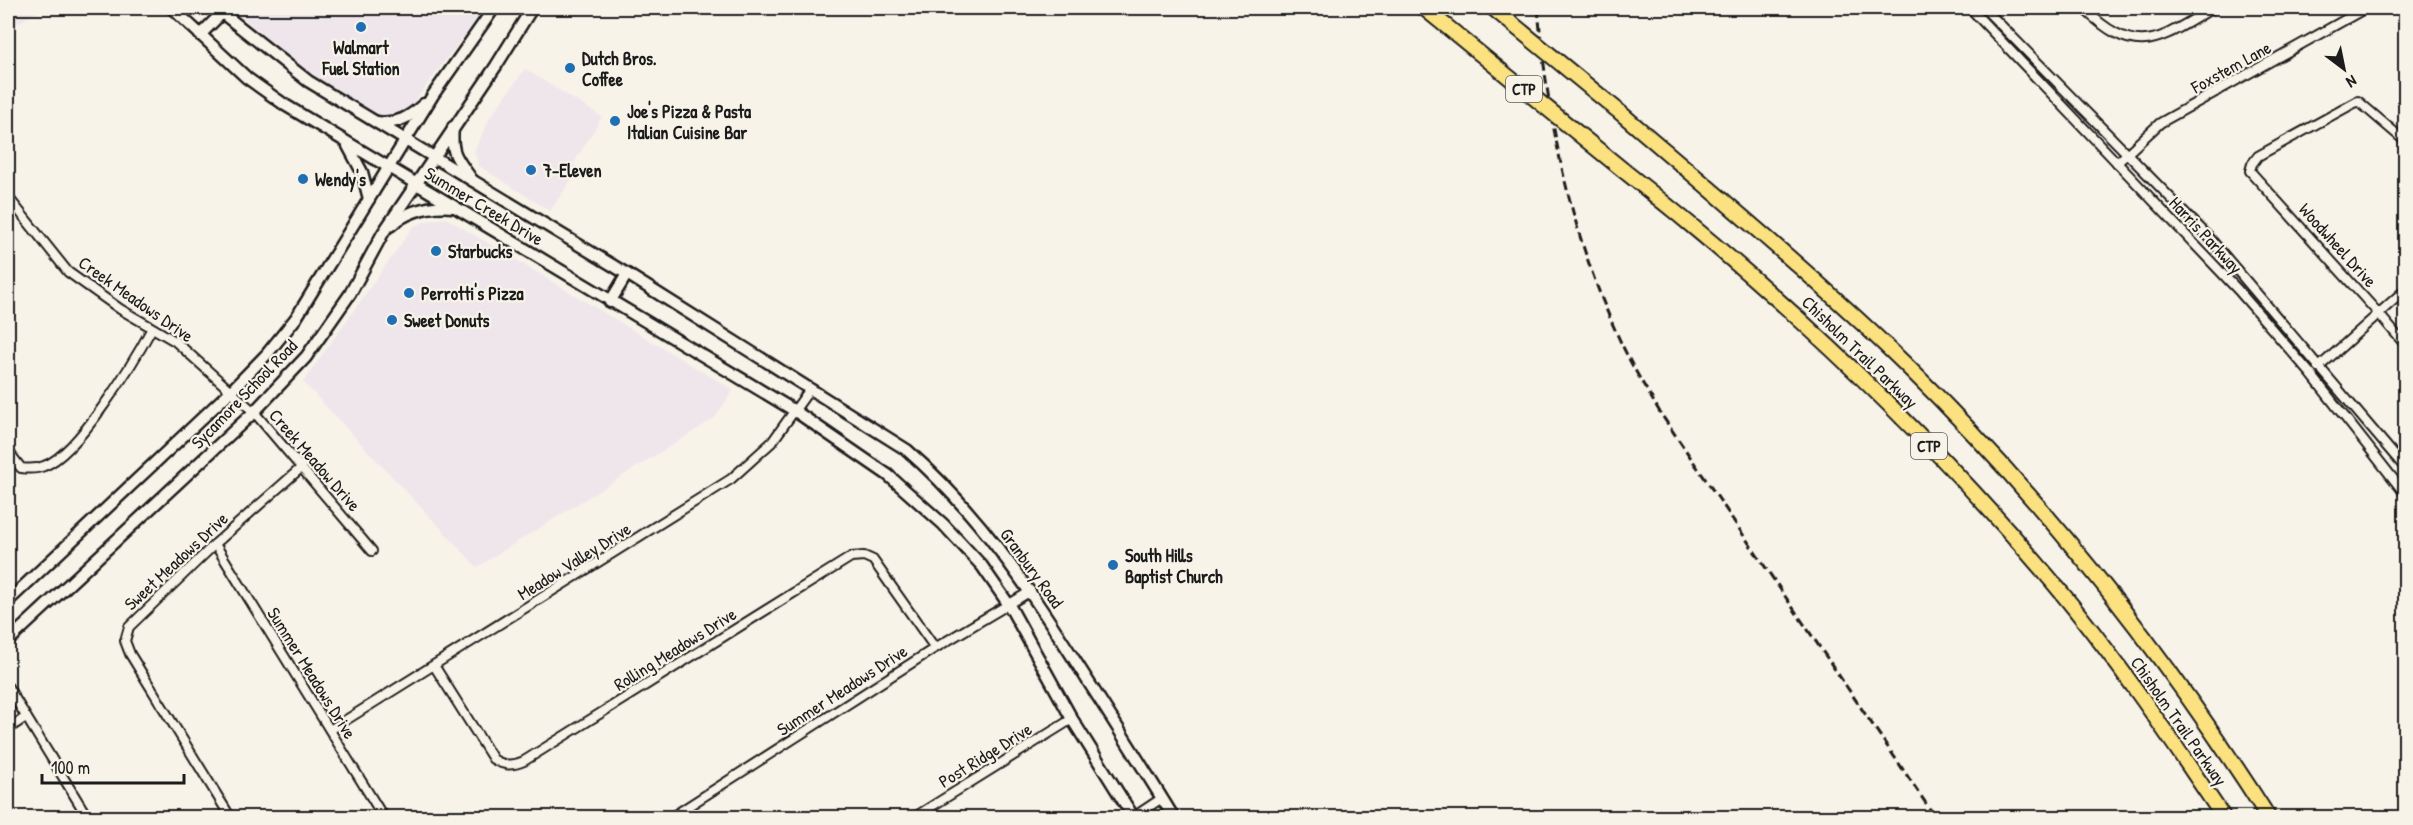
<svg xmlns="http://www.w3.org/2000/svg" width="2413" height="825" font-family="'Patrick Hand',sans-serif">
	<style>
		.built { fill: #efe6ec }
		.lines { fill: none; stroke-linecap: round; stroke-linejoin: round }
		.minor-casing { stroke: #1c1c1c; stroke-width: 12 }
		.secondary-casing { stroke: #1c1c1c; stroke-width: 15 }
		.motorway-casing { stroke: #1c1c1c; stroke-width: 18 }
		.minor { stroke: #f7f3e8; stroke-width: 8 }
		.secondary { stroke: #f7f3e8; stroke-width: 10 }
		.motorway { stroke: #fbe180; stroke-width: 14 }
		.rail { stroke: #1c1c1c; stroke-width: 3; stroke-dasharray: 9 4.5; stroke-linecap: butt }
		.motorway-bridge-casing { stroke: #1c1c1c; stroke-width: 18; stroke-linecap: butt }
		.motorway-bridge { stroke: #fbe180; stroke-width: 14 }
		.poi-dot { fill: #1f6fb2; stroke: #f7f3e8; stroke-width: 2 }
		.labels { text-anchor: middle; dominant-baseline: central; stroke-width: 4.5; stroke-linejoin: round; paint-order: stroke }
		.shield { fill: #f7f3e8; stroke: #5e5c59; stroke-width: 1.5 }
		.shield-label { font-size: 16px; font-weight: bold; fill: #1c1c1c }
		.poi-label { font-size: 18px; font-weight: bold; fill: #1c1c1c; stroke: #f7f3e8; text-anchor: start }
		.street-label { font-size: 18px; fill: #1c1c1c; stroke: #f7f3e8 }
	</style>
	<rect width="100%" height="100%" fill="#f7f3e8"/>
	<filter id="ink" filterUnits="userSpaceOnUse"><feTurbulence type="fractalNoise" baseFrequency=".0167" numOctaves="2"/><feDisplacementMap in="SourceGraphic" scale="12" xChannelSelector="R" yChannelSelector="G"/><feConvolveMatrix kernelMatrix="1 2 1 2 8 2 1 2 1" color-interpolation-filters="sRGB"/></filter>
	<g filter="url(#ink)">
		<g class="built">
			<polygon points="8,8 44,8 8,29"/>
			<polygon points="231,8 485,8 408,110 395,116 377,117 300,66"/>
			<polygon points="525,69 602,117 573,164 579,169 550,211 479,166 474,151 491,116"/>
			<polygon points="446,218 733,390 715,418 477,567 303,382 413,227 426,221"/>
		</g>
		<g class="lines">
			<defs>
				<g id="minor">
					<polyline points="1970,8 2238,290 2311,374 2406,495"/>
					<polyline points="1984,8 2208,236 2406,469"/>
					<path d="M2083,8c55,52 73,33 130,0"/>
					<polyline points="2406,142 2358,101 2258,156 2252,164 2250,171 2379,314 2406,346"/>
					<polyline points="2117,163 2160,123 2366,8"/>
					<polyline points="8,197 68,272 120,309 175,341 254,412 372,551"/>
					<polyline points="2318,368 2406,289"/>
					<path d="M8,451l13,17c8,1 16,1 23,-2 34,-12 91,-106 108,-138"/>
					<polyline points="215,544 384,818"/>
					<path d="M435,667l58,92c11,7 19,7 31,2l327,-204 13,-1 9,4 62,88"/>
					<polyline points="8,687 88,818"/>
					<polyline points="8,729 26,717"/>
					<polyline points="330,730 731,479 772,442 810,389"/>
					<polyline points="231,818 130,654 125,641 129,627 215,544 302,467"/>
					<polyline points="670,818 935,648 1031,591"/>
					<polyline points="913,818 1072,719"/>
					<polyline points="1132,818 1162,798"/>
				</g>
				<g id="secondary">
					<polyline points="172,8 247,78 285,105 795,411 888,475 943,524 982,566 1009,605 1072,719 1134,818"/>
					<path d="M216,8l92,73 319,193 280,176c71,62 122,138 172,217 32,50 64,100 95,151"/>
					<polyline points="200,35 222,13"/>
					<path d="M377,122c20,3 33,-5 47,-18"/>
					<path d="M453,127c-3,28 5,32 19,53"/>
					<polyline points="348,146 362,172 369,199"/>
					<path d="M390,226c18,-15 40,-21 63,-19"/>
					<polyline points="610,302 627,274"/>
					<polyline points="8,601 231,391 267,354 296,318 433,95 494,8"/>
					<polyline points="8,641 254,412 306,357 350,294 383,233 496,66 532,8"/>
				</g>
				<g id="motorway">
					<path d="M1616,109c97,83 196,165 288,254 139,136 261,291 365,455"/>
					<path d="M1623,170c156,123 300,258 428,410 63,75 118,156 173,238"/>
				</g>
			</defs>
			<use href="#minor" class="minor-casing"/>
			<use href="#secondary" class="secondary-casing"/>
			<use href="#motorway" class="motorway-casing"/>
			<use href="#minor" class="minor"/>
			<use href="#secondary" class="secondary"/>
			<use href="#motorway" class="motorway"/>
			<path class="rail" d="M1538,8c10,119 35,238 89,347 10,20 23,40 34,59l275,404"/>
			<defs>
				<g id="motorway-bridge">
					<polyline points="1424,8 1623,170"/>
					<polyline points="1493,8 1616,109"/>
				</g>
			</defs>
			<use href="#motorway-bridge" class="motorway-bridge-casing"/>
			<use href="#motorway-bridge" class="motorway-bridge"/>
		</g>
	</g>
	<g class="poi-dot">
		<circle cx="361" cy="27" r="6"/>
		<circle cx="570" cy="68" r="6"/>
		<circle cx="615" cy="121" r="6"/>
		<circle cx="531" cy="170" r="6"/>
		<circle cx="303" cy="179" r="6"/>
		<circle cx="436" cy="251" r="6"/>
		<circle cx="409" cy="293" r="6"/>
		<circle cx="392" cy="320" r="6"/>
		<circle cx="1113" cy="565" r="6"/>
	</g>
	<g class="labels">
		<g class="shield">
			<rect x="1506" y="76" width="36" height="26" rx="4.5"/>
			<rect x="1911" y="433" width="36" height="26" rx="4.5"/>
		</g>
		<g class="shield-label">
			<text x="1524" y="89">CTP</text>
			<text x="1929" y="446">CTP</text>
		</g>
		<g class="poi-label">
			<text x="361" y="47" text-anchor="middle">Walmart<tspan x="361" dy="21">Fuel Station</tspan></text>
			<text x="582" y="58">Dutch Bros.<tspan x="582" dy="21">Coffee</tspan></text>
			<text x="627" y="111">Joe's Pizza &amp; Pasta<tspan x="627" dy="21">Italian Cuisine Bar</tspan></text>
			<text x="543" y="170">7-Eleven</text>
			<text x="315" y="179">Wendy's</text>
			<text x="448" y="251">Starbucks</text>
			<text x="421" y="293">Perrotti's Pizza</text>
			<text x="404" y="320">Sweet Donuts</text>
			<text x="1125" y="555">South Hills<tspan x="1125" dy="21">Baptist Church</tspan></text>
		</g>
		<g class="street-label">
			<text transform="translate(2231 67) rotate(-29)">Foxstem Lane</text>
			<text transform="translate(484 206) rotate(31)">Summer Creek Drive</text>
			<text transform="translate(2206 235) rotate(47)">Harris Parkway</text>
			<text transform="translate(2338 245) rotate(48)">Woodwheel Drive</text>
			<text transform="translate(136 299) rotate(35)">Creek Meadows Drive</text>
			<text transform="translate(1860 352) rotate(44)">Chisholm Trail Parkway</text>
			<text transform="translate(244 394) rotate(-46)">Sycamore School Road</text>
			<text transform="translate(315 460) rotate(49)">Creek Meadow Drive</text>
			<text transform="translate(176 561) rotate(-43)">Sweet Meadows Drive</text>
			<text transform="translate(574 561) rotate(-32)">Meadow Valley Drive</text>
			<text transform="translate(1032 568) rotate(54)">Granbury Road</text>
			<text transform="translate(675 649) rotate(-32)">Rolling Meadows Drive</text>
			<text transform="translate(312 673) rotate(58)">Summer Meadows Drive</text>
			<text transform="translate(842 690) rotate(-33)">Summer Meadows Drive</text>
			<text transform="translate(2179 721) rotate(55)">Chisholm Trail Parkway</text>
			<text transform="translate(985 755) rotate(-32)">Post Ridge Drive</text>
		</g>
	</g>
	<rect width="2413" height="825" fill="none" stroke="#f7f3e8" stroke-width="30"/>
	<rect x="15" y="15" width="2383" height="795" fill="none" stroke="#1c1c1c" stroke-width="2" filter="url(#ink)"/>
	<g transform="translate(2344 69) rotate(148)" stroke="#f7f3e8" stroke-width="4.5" paint-order="stroke">
	<path d="M0-4.5L10 22L0 15L-10 22Z" fill="#1c1c1c"/>
	<text y="-9" font-size="16" font-weight="bold" text-anchor="middle" fill="#1c1c1c">N</text>
	</g>
	<path d="M42 774v9h142v-9" fill="none" stroke="#1c1c1c" stroke-width="3"/>
	<text x="51" y="774" font-size="18" fill="#1c1c1c" stroke="#f7f3e8" stroke-width="4.5" paint-order="stroke">100 m</text>
</svg>
